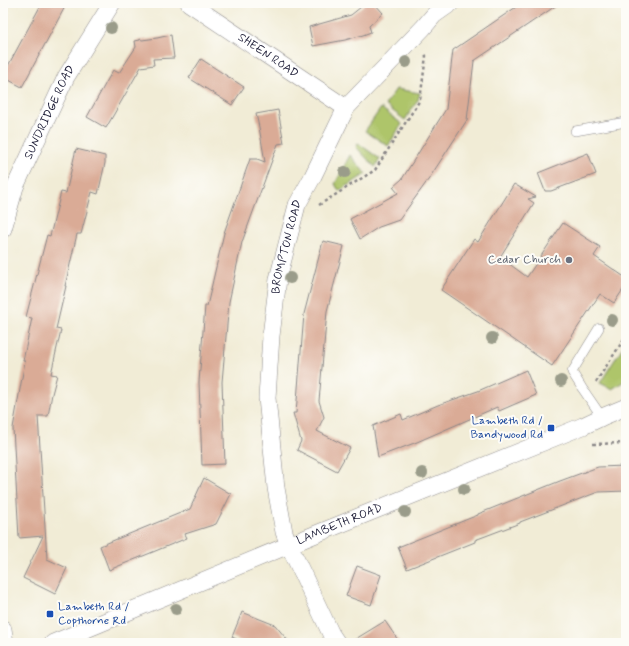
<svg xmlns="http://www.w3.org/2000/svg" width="629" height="646" font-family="Mynerve,sans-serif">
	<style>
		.green { fill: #aec56a; stroke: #687452 }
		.building { fill: #daab96 }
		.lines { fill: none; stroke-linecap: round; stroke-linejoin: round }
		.lane-casing { stroke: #8a8788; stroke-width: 10 }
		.street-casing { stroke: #8a8788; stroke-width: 18 }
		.path { stroke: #8a8788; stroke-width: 2.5; stroke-dasharray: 3 3; stroke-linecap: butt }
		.lane { stroke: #fff; stroke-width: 9 }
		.street { stroke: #fff; stroke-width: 17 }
		.tree { fill: #9a9c8a }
		.worship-dot { fill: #6b7280; stroke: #fdfcf7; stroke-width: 1.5 }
		.transit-dot { fill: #1a4fb4; stroke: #fdfcf7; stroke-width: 1.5 }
		.labels { text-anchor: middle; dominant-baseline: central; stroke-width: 4; stroke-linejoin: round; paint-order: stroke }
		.street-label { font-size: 12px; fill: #22223b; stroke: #fdfcf7 }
		.worship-label { font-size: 12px; fill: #5b616d; stroke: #fdfcf7; text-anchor: end }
		.transit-label { font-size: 12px; fill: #164399; stroke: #fdfcf7; text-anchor: end }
	</style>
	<rect width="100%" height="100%" fill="#fdfcf7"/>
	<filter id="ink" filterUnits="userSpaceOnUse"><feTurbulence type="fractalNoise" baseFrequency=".025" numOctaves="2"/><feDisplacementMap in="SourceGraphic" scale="8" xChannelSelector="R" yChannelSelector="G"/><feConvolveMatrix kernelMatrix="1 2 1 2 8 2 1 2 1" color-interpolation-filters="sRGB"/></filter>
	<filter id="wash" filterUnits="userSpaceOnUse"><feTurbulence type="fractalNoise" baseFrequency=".012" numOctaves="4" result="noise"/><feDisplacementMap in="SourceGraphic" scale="16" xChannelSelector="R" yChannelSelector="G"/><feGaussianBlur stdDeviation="0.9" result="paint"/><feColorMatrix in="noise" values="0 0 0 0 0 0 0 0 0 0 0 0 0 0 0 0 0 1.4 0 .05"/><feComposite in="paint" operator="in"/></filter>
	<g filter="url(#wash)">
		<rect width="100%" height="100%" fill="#f1ecd6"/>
		<g class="green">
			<polygon points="396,89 420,93 418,100 405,120 385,105"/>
			<polygon points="381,108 402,124 388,146 365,131"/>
			<polygon points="358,143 380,159 375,167 356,147"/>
			<polygon points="350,155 366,174 339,191 335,184"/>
			<polygon points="626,342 626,380 612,389 600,383"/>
		</g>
		<g id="blocks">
			<g class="building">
				<polygon points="42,3 67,3 22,87 3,77 3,75"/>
				<polygon points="366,3 374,3 383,13 369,26 371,32 363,35 345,40 313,46 309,27 351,15"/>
				<polygon points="522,3 560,3 474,61 467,120 456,137 430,177 431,176 399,220 379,227 360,239 350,219 398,193 393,187 402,179 446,109 453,50"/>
				<polygon points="171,35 174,58 153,59 154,65 141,67 106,128 87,117 113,70 119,73 136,47 135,41 140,40 140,39 142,40 157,38"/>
				<polygon points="201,59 244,87 232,105 189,78"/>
				<polygon points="278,110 284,143 278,144 242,242 229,302 222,382 225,464 202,465 199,382 205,306 207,306 224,233 250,159 257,159 265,162 259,127 256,114"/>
				<polygon points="76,149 105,156 105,163 98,194 92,192 81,234 77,234 65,286 66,286 56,329 61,330 51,374 57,375 52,394 48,416 38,416 47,559 67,568 55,594 23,578 43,536 19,538 13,428 25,361 23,361 32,318 26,317 47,235 50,236 61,192 66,193"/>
				<polygon points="588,153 596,174 551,191 545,191 538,173"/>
				<polygon points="514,184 536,197 528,199 534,203 500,257 527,277 563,223 600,247 594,256 626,278 626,285 614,303 600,294 552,366 441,290 474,239 478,242"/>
				<polygon points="323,241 344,246 327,311 319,401 324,417 317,431 350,448 337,471 297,450 301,441 293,413 296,413 304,314"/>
				<polygon points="526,370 536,395 499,411 497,407 417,442 378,457 373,426 401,414 403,420 438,405 478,391"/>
				<polygon points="626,466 626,491 598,492 520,522 520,523 475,540 475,542 407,569 398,547 478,515 478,514 560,481 598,467"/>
				<polygon points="204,478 231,494 216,524 185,534 187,538 109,570 100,546 190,509"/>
				<polygon points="357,566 381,575 371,605 346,596"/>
				<polygon points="242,612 275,625 290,643 245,643 232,637"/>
				<polygon points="385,621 400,643 349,643"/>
			</g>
		</g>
	</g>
	<g filter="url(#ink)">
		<use href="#blocks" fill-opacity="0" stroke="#8a8788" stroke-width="1"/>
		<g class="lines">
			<defs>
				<g id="lane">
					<polyline points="575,131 626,122"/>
					<polyline points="599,328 572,372 582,388 602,417"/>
				</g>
				<g id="street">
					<path id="s1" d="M189,3l157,105"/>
					<path id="s2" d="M3,229l12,-42 51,-110 46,-74"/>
					<polyline points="3,629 5,643"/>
					<path id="s3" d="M53,643l236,-98 294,-119 19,-9 24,-10"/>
					<path id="s4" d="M337,643l-6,-9 -42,-89 -5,-13 -8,-44 -9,-90 4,-62 7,-57 19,-74 15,-27 34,-70 77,-80 11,-13 17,-12"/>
				</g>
			</defs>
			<use href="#lane" class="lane-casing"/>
			<use href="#street" class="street-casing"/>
			<g class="path">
				<polyline points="319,205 375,170 420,100 426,56 425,53"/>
				<polyline points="596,382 626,336"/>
				<polyline points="593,444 626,443"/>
			</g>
			<use href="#lane" class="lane"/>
			<use href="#street" class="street"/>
		</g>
		<g class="tree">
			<circle cx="111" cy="28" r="6"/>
			<circle cx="406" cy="62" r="6"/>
			<circle cx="345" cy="172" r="6"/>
			<circle cx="290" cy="278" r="6"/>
			<circle cx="612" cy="320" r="6"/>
			<circle cx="492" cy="338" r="6"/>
			<circle cx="561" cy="381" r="6"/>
			<circle cx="422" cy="473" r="6"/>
			<circle cx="464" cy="489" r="6"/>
			<circle cx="405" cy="512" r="6"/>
			<circle cx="176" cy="609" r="6"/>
		</g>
	</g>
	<circle class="worship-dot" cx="569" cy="260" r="4"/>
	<g class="transit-dot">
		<rect x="547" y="424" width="8" height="8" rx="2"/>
		<rect x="46" y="610" width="8" height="8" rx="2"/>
	</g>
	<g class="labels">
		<g class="street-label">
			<text stroke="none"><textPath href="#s1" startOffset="95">SHEEN ROAD</textPath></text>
			<text stroke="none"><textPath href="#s2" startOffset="126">SUNDRIDGE ROAD</textPath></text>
			<text stroke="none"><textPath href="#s4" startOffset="411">BROMPTON ROAD</textPath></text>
			<text stroke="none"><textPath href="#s3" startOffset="310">LAMBETH ROAD</textPath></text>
		</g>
		<g class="worship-label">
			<text x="561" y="260">Cedar Church</text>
		</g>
		<g class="transit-label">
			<text x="543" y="421">Lambeth Rd /<tspan x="543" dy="14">Bandywood Rd</tspan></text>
			<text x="58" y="607" text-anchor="start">Lambeth Rd /<tspan x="58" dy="14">Copthorne Rd</tspan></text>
		</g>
	</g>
	<rect width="629" height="646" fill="none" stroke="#fdfcf7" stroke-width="16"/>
</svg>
